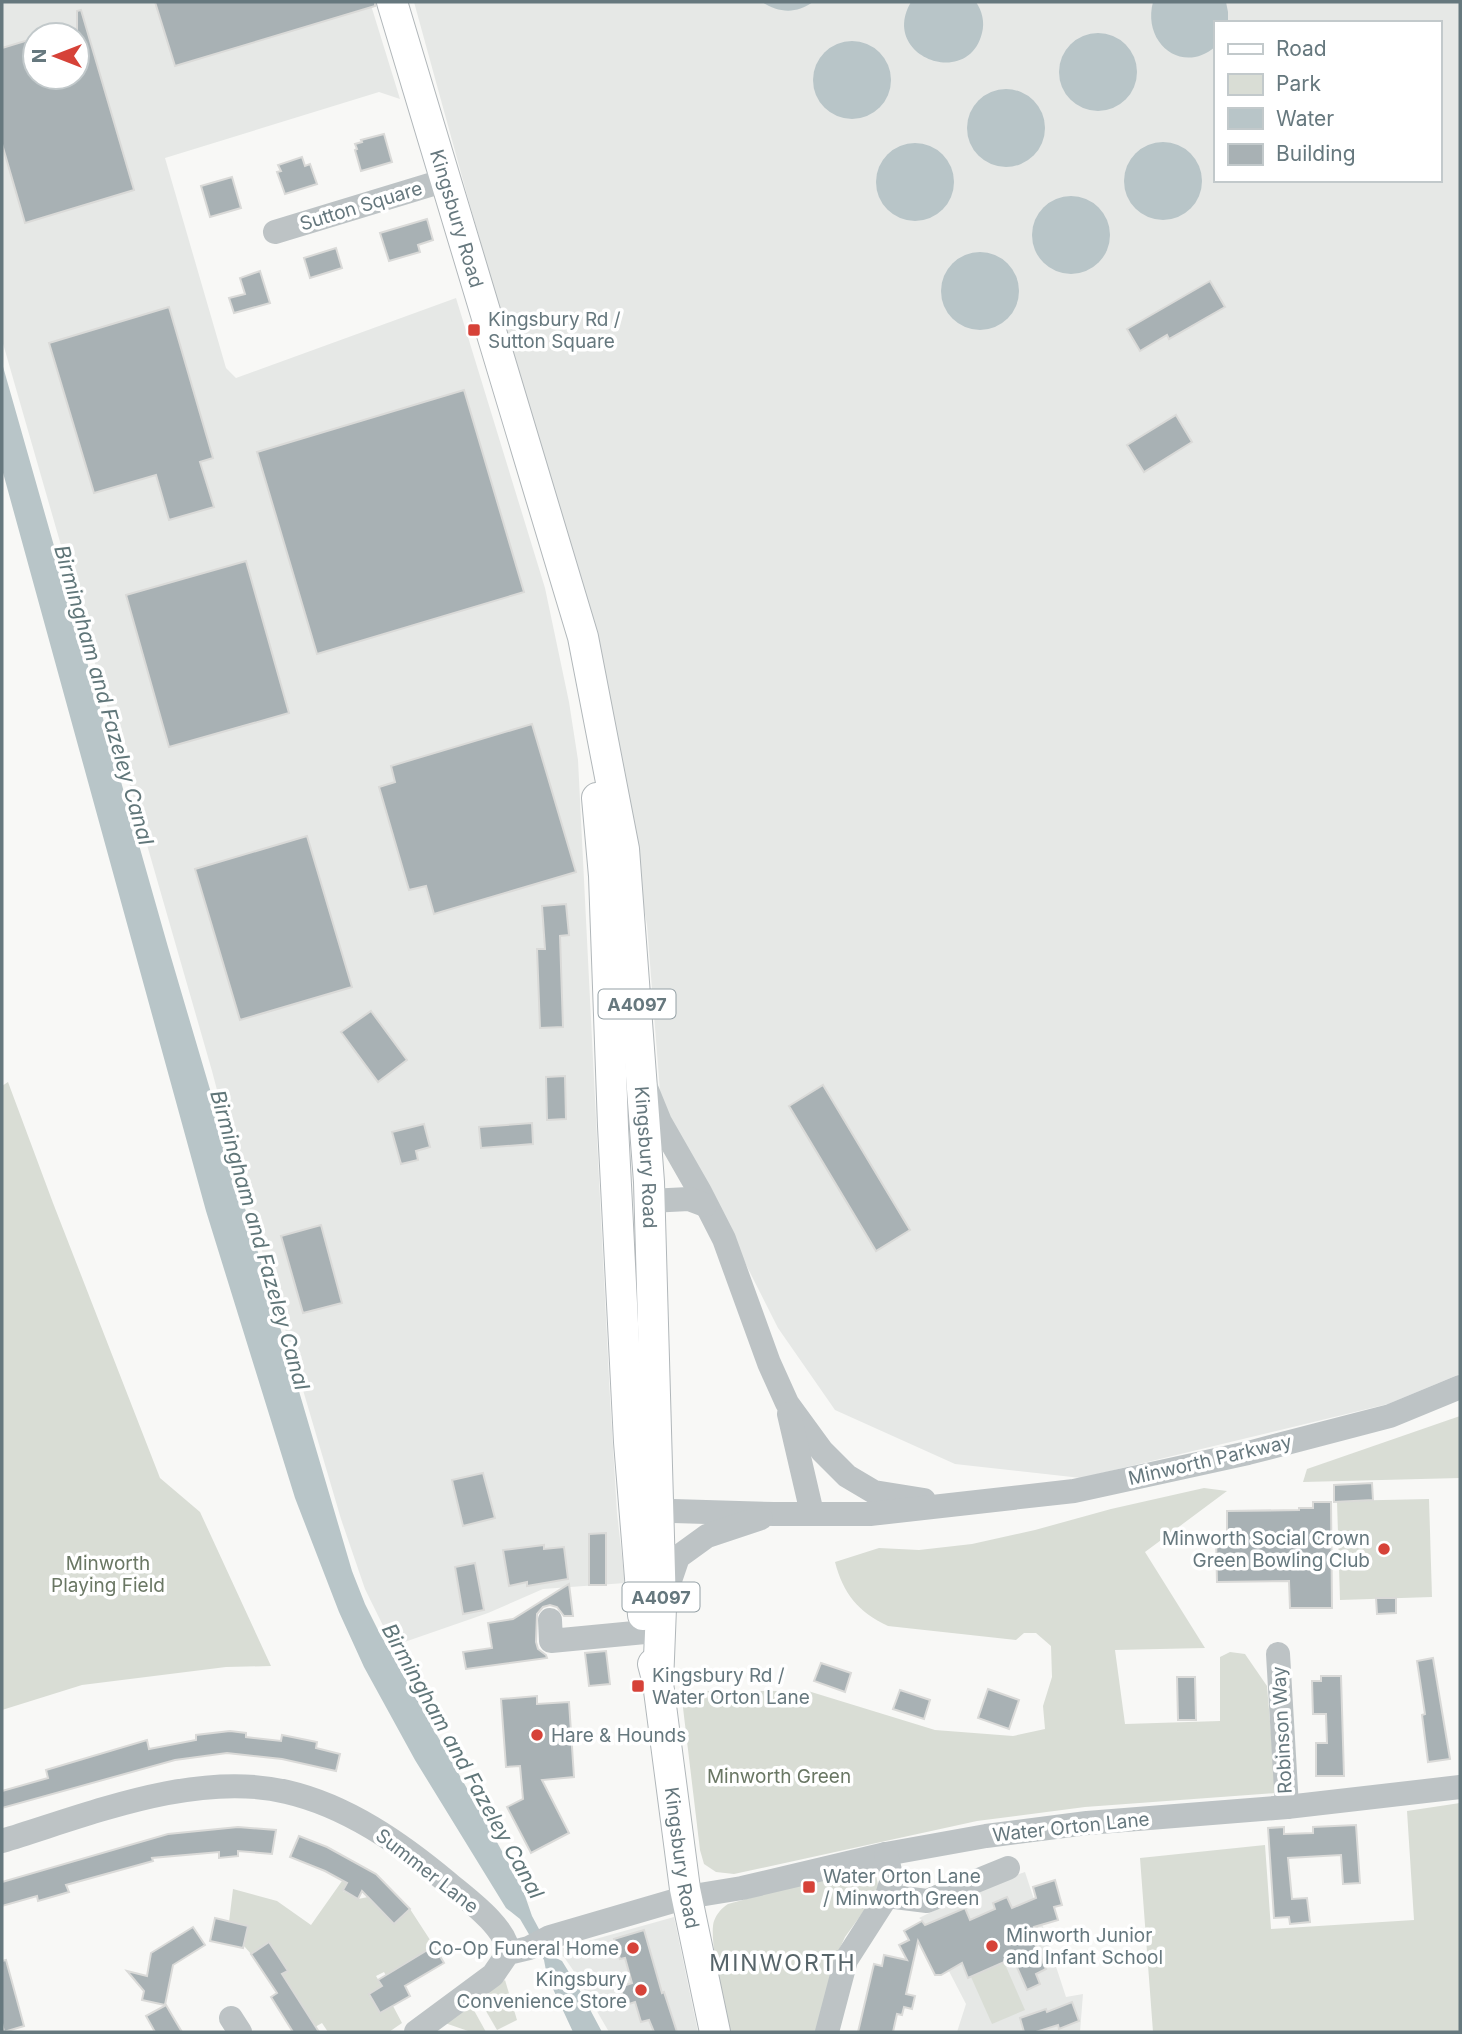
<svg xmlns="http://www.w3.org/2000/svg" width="1462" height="2034" font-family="Inter,sans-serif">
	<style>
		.built { fill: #e6e8e6; fill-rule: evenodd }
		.green { fill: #d9ddd5 }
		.water { fill: #b8c5c8 }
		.building { fill: #a8b1b4; stroke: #dadad8; stroke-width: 2 }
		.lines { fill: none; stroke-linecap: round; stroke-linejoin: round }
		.major-casing { stroke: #b1b7ba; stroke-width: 32 }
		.minor { stroke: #bdc3c5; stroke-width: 24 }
		.major { stroke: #fff; stroke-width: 30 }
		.poi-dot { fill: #d64238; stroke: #fff; stroke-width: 2.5 }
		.labels { text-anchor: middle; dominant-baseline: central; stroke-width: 7; stroke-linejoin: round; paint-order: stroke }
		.shield { fill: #fff; stroke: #94a0a5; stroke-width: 2 }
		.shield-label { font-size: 18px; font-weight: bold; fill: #66787e }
		.street-label { font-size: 19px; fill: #66787e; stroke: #fff }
		.poi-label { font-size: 19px; fill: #66787e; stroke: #fff; text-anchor: start }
		.park-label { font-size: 19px; fill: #6a7764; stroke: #fff }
		.water-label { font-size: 21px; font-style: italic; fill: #607679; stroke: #fff }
		.quarter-label { font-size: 23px; letter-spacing: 2px; fill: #57656a; stroke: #fff }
	</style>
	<rect width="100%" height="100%" fill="#f8f8f6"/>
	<g class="built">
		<path d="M2,2h368l30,97 -21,-7 -214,66 61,210 10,10 220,-80 89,290 24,114 9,58 32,638 7,115 8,70 -82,6 -55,24 -95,33 -28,-57 -24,-70 -104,-353 -25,-95 -210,-731zM35,35h42v42h-42z"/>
		<path d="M414,2h1046v1372l-72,30 -307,74 -126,-14 -120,-54 -57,-82 -52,-103 -64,-108 -15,-192 -53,-288 -125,-435zM1215,23h224v157h-224z"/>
		<polygon points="1025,1872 1066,1997 1083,1994 1080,2032 957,2032 966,2004 923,1921 919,1918 988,1884"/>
		<polygon points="674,1917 698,2032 609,2032 573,1970 564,1957 553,1951"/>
	</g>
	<g class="green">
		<polygon points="8,1082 53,1203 160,1478 200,1512 271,1666 226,1667 82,1685 2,1710 2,1086"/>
		<polygon points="1460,1416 1460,1478 1303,1482 1307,1469"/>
		<path d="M1204,1488l23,3 -82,61 60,96 -90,2 10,74 95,-3v-64l10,-5 15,2 22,32 9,107 -191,14 -108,14 -243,53 -18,-2 -12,-8 -4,-14 -19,-159h127l127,39 78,6 32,-7 -2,-23 9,-29 -1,-31 -15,-13h-12l-8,7 -128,-14c-30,-14 -45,-33 -53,-64l44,-14 40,2 53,-6 63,-14 76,-21z"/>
		<polygon points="1429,1499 1432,1597 1340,1600 1337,1501"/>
		<polygon points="1460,1803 1460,2032 1153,2032 1140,1858 1265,1845 1271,1929 1414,1920 1407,1811"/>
		<path d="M869,1866l7,9 3,15 -34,47 -10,22 -19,73h-87c-4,-21 -21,-94 -15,-111 3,-8 8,-13 14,-17z"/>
		<polygon points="342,1881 347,1883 343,1891 358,1899 368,1897 394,1924 410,1909 434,1946 389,1981 384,1972 376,1976 382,1986 369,1995 380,2013 393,2006 402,2023 389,2032 328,2032 322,2023 315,2027 272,1981 288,1970 269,1943 251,1954 244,1946 248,1926 229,1922 233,1889 277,1901 311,1925"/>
		<polygon points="1004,1962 1025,2010 992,2024 971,1977"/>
		<polygon points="505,1980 517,2020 497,2030 479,1999"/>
		<polygon points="471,2005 486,2032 471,2032 442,2022"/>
	</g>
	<g class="water">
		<path d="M762,2h51c-17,12 -34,11 -51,0z"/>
		<path d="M911,2h65c6,9 9,20 6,31 -14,57 -103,23 -71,-31z"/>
		<path d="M1153,2h73l2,10v10l-13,1v24c-33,28 -73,-4 -62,-45z"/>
		<circle cx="1098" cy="72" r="39"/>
		<circle cx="852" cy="80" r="39"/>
		<circle cx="1006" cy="128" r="39"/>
		<circle cx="1163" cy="181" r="39"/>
		<circle cx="915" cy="182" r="39"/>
		<circle cx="1071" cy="235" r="39"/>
		<circle cx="980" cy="291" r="39"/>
		<polygon points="2,363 168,947 352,1571 365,1604 379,1632 492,1833 523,1890 532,1916 554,1957 562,1961 578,1987 602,2032 573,2032 547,1976 544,1960 520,1919 506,1908 415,1760 364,1667 339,1612 295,1498 206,1211 2,469"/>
	</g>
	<g class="building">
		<polygon points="155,2 375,2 375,6 175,66"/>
		<polygon points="81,10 134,190 25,223 2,144 2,48 35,38 35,77 77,77 77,11"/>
		<polygon points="384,134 392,162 361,171 355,150 357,149 355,144 362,142 361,140"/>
		<polygon points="302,157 305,166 310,164 317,184 285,194 277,172 281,171 278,165"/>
		<polygon points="232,177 241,208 210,217 201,186"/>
		<polygon points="427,219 433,240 418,245 420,252 389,261 380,233"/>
		<polygon points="336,248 342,268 310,278 304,258"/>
		<polygon points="260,271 270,303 234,313 229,298 245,294 240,278"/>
		<polygon points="1210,281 1225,307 1169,339 1167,335 1140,351 1127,329"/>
		<polygon points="169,307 213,458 200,462 214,507 169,520 156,475 94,493 49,343"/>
		<polygon points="464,390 524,592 317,654 257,452"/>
		<polygon points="1176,415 1192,442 1144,472 1127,445"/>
		<polygon points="246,561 289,713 169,747 126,595"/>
		<polygon points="532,724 576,872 434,914 426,886 409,890 379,787 395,782 391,766"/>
		<polygon points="307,836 352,987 240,1020 195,869"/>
		<polygon points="566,904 569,935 560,936 563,1027 540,1028 537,949 545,949 542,906"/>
		<polygon points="371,1011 407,1060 378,1082 341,1032"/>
		<polygon points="565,1076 566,1119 547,1120 546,1077"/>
		<polygon points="823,1085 910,1230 876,1251 789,1106"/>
		<polygon points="532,1123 533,1144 481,1148 479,1127"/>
		<polygon points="424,1124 430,1147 416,1151 418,1160 401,1164 392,1132"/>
		<polygon points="321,1225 342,1303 303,1313 281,1236"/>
		<polygon points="483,1473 495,1518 463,1526 452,1480"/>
		<polygon points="1372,1483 1373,1500 1334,1502 1334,1485"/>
		<polygon points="1313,1502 1331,1502 1332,1608 1290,1608 1289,1581 1217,1582 1216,1537 1227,1537 1227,1511 1299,1510 1299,1508 1313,1508"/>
		<polygon points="606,1533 606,1585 589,1585 589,1534"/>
		<polygon points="544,1545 544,1549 564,1547 568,1579 527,1586 527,1582 509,1586 503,1550"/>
		<polygon points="475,1563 484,1610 463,1614 455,1567"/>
		<polygon points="569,1584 573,1616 564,1616 557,1607 550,1605 543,1607 537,1614 536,1642 538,1649 546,1655 547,1658 466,1669 463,1652 492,1648 488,1623 513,1619"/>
		<polygon points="1376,1598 1396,1598 1396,1613 1377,1614"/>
		<polygon points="606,1651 610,1684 589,1686 585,1653"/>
		<polygon points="1433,1658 1450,1759 1428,1762 1422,1715 1425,1714 1417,1661"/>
		<polygon points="821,1663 851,1673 845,1692 814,1681"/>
		<polygon points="1321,1676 1341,1676 1344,1776 1316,1776 1316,1743 1327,1743 1326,1714 1313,1714 1312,1681 1321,1681"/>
		<polygon points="1177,1677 1195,1677 1196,1720 1178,1720"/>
		<polygon points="988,1689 1019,1700 1009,1729 978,1718"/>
		<polygon points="900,1690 930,1700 924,1719 893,1709"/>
		<polygon points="537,1696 537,1704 569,1702 574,1777 542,1780 569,1833 531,1853 507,1807 523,1799 520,1766 506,1767 501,1699"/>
		<polygon points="230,1731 246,1733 246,1737 281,1741 282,1735 317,1742 316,1748 340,1754 336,1771 282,1759 227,1753 175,1760 2,1808 2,1791 48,1778 46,1770 147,1740 149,1749 196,1740 196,1735"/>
		<polygon points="1356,1825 1360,1883 1343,1884 1341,1855 1288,1858 1292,1899 1307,1898 1310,1922 1290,1924 1289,1917 1274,1918 1268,1828 1284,1827 1284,1834 1313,1833 1313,1827"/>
		<polygon points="238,1827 276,1830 272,1854 238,1851 238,1856 219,1858 219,1852 152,1858 153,1861 66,1885 69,1892 38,1901 37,1896 2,1906 2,1882 168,1834"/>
		<polygon points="299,1836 327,1847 376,1874 410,1909 394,1924 362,1891 358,1899 343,1890 347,1883 325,1871 290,1857"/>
		<polygon points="1055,1880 1062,1905 1054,1907 1058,1920 1034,1927 1039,1939 1034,1941 1046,1969 1036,1974 1040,1984 1027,1990 1016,1965 1011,1967 1009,1960 968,1978 962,1963 941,1975 935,1975 918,1941 906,1994 915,1996 912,2009 904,2007 902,2015 897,2014 893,2032 858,2032 874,1964 882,1966 884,1955 907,1960 899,1945 909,1940 904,1931 922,1921 925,1925 965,1908 970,1920 995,1909 993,1903 1007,1897 1012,1908 1036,1898 1033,1887"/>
		<polygon points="215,1918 248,1926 243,1948 210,1941"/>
		<polygon points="193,1927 205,1945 173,1965 165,2005 142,2000 144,1991 127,1971 147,1976 151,1953"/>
		<polygon points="644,1930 662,1993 664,1992 677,2032 654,2032 649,2020 641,2022 635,2002 626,2005 620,1987 632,1983 625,1958 620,1959 614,1939"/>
		<polygon points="269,1942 288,1971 282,1974 319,2032 293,2032 271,1997 277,1993 251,1954"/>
		<polygon points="434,1946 444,1963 405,1986 410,1996 380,2013 369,1994 382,1986 378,1980"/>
		<polygon points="6,1960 24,2026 4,2032 2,2023 2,1961"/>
		<polygon points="1072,2002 1079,2021 1059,2029 1058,2025 1036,2032 1024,2032 1020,2018 1046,2009 1047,2012"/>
		<polygon points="166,2005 176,2022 182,2032 155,2032 146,2016"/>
	</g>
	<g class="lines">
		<defs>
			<g id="major">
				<path id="s1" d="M392,2l191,635 41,212 25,333 12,426 -3,75"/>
				<polyline points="597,798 604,876 613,1126 629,1442 643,1615"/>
				<path id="s2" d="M653,1664l5,19 27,206 30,143"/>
			</g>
		</defs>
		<use href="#major" class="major-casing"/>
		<g class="minor">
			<polyline points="275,232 446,180"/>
			<polyline points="647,1090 660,1122 700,1192 724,1239 769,1363 787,1403 822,1451 847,1476 874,1492 924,1500"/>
			<polyline points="649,1201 689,1199 705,1205"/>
			<polyline points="789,1414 812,1513"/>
			<polyline points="640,1510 774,1514 870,1514 1074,1491 1248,1453 1390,1416 1460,1387"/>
			<polyline points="664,1598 678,1557 707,1536 761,1518"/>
			<polyline points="550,1620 551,1641 645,1632"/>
			<polyline points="1278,1654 1287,1807"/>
			<path d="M2,1841c86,-26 194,-71 285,-49 60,14 113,51 160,90 19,16 61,46 61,71"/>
			<polyline points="887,1896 927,1901 1008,1868"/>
			<polyline points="231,2018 240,2032"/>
			<polyline points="416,2032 493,1975 508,1953 529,1948 550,1937 687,1897 742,1888 886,1854 986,1836 1087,1823 1287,1807 1460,1787"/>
			<polyline points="827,2032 846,1960 887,1896 892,1879 886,1854"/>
		</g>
		<use href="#major" class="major"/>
	</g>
	<g class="poi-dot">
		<rect x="467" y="323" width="14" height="14" rx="3.5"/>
		<circle cx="1384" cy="1549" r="7"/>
		<rect x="631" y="1679" width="14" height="14" rx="3.5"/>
		<circle cx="537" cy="1735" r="7"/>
		<rect x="802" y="1880" width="14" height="14" rx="3.5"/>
		<circle cx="992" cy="1946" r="7"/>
		<circle cx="633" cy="1948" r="7"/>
		<circle cx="641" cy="1990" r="7"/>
	</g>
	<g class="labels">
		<g class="shield">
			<rect x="598.5" y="989.5" width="77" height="29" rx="5"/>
			<rect x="622.5" y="1582.5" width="77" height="29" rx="5"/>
		</g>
		<g class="shield-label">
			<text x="637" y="1004">A4097</text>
			<text x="661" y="1597">A4097</text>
		</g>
		<g class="street-label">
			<text transform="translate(361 206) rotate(-17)">Sutton Square</text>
			<text stroke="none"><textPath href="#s1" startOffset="226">Kingsbury Road</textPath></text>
			<text stroke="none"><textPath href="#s1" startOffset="1188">Kingsbury Road</textPath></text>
			<text transform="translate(1210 1460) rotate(-13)">Minworth Parkway</text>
			<text transform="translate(1282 1730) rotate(-93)">Robinson Way</text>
			<text transform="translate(1071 1827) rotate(-6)">Water Orton Lane</text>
			<text stroke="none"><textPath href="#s2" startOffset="196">Kingsbury Road</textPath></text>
			<text transform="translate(427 1871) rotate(38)">Summer Lane</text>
		</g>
		<g class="poi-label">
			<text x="488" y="319">Kingsbury Rd /<tspan x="488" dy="22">Sutton Square</tspan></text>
			<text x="1370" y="1538" text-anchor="end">Minworth Social Crown<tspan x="1370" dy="22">Green Bowling Club</tspan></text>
			<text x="652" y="1675">Kingsbury Rd /<tspan x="652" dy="22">Water Orton Lane</tspan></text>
			<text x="551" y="1735">Hare &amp; Hounds</text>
			<text x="823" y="1876">Water Orton Lane<tspan x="823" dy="22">/ Minworth Green</tspan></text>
			<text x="1006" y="1935">Minworth Junior<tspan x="1006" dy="22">and Infant School</tspan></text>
			<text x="619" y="1948" text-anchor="end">Co-Op Funeral Home</text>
			<text x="627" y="1979" text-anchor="end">Kingsbury<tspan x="627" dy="22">Convenience Store</tspan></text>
		</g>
		<g class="park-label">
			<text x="108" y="1563">Minworth<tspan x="108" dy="22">Playing Field</tspan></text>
			<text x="779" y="1776">Minworth Green</text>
		</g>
		<g class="water-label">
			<text transform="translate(104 695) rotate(74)">Birmingham and Fazeley Canal</text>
			<text transform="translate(260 1240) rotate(74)">Birmingham and Fazeley Canal</text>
			<text transform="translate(463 1761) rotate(61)">Birmingham and Fazeley Canal</text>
		</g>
		<g class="quarter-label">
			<text x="783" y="1963">MINWORTH</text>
		</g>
	</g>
	<rect width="1462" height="2034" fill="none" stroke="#66787e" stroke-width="7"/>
	<rect x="1214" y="21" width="228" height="161" fill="#ffffff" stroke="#c2c9cb" stroke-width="2"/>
	<rect x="1228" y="44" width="35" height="10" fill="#ffffff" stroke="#c2c9cb" stroke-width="2"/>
	<text x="1276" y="56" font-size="21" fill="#66787e">Road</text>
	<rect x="1228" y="74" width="35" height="21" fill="#d9ddd5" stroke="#c2c9cb" stroke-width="2"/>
	<text x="1276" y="91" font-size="21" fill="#66787e">Park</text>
	<rect x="1228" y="108" width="35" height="21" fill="#b8c5c8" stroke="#c2c9cb" stroke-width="2"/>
	<text x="1276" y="126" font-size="21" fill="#66787e">Water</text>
	<rect x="1228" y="144" width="35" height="21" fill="#a8b1b4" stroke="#c2c9cb" stroke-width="2"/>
	<text x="1276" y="161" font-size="21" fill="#66787e">Building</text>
	<g transform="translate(56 56) rotate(270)"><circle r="33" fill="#ffffff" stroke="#c2c9cb" stroke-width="2"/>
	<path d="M0-5L12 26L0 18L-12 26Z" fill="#d64238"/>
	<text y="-10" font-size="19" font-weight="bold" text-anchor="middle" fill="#66787e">N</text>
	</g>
</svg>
